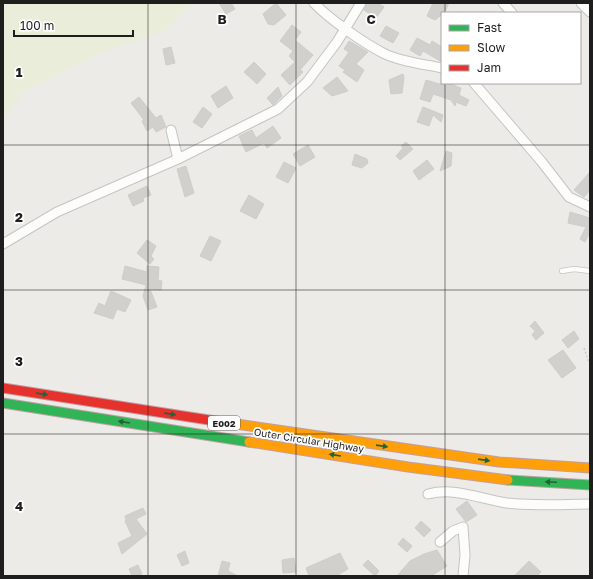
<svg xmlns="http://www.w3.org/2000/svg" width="593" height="579" font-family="'Golos Text',sans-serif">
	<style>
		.farmland { fill: #eaedda }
		.building { fill: #d1d0cc; stroke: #cfcdc8 }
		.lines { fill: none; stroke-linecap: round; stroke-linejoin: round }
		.lane-casing { stroke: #c5c4c3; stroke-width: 6 }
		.street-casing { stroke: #c5c4c3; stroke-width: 11 }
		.fast-casing { stroke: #c19fa5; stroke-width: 11 }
		.slow-casing { stroke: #c19fa5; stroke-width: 11 }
		.jam-casing { stroke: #c19fa5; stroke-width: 11 }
		.path { stroke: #d6cac7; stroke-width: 1.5; stroke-dasharray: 2 2; stroke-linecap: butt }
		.lane { stroke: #fcfcfb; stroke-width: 4.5 }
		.street { stroke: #fcfcfb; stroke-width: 9 }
		.fast { stroke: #30b455; stroke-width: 9 }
		.slow { stroke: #ff9f0a; stroke-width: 9 }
		.jam { stroke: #e5322d; stroke-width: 9 }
		.oneway { fill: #266237 }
		.grid { fill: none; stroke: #1e1e1e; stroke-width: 1; stroke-opacity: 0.55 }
		.labels { text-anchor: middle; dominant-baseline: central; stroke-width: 3.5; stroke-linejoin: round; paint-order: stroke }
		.shield { fill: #fff; stroke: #626262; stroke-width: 1 }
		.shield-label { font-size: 9px; font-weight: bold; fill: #1e1e1e }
		.street-label { font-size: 10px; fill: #1e1e1e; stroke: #fff }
		.grid-label { font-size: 13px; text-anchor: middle; font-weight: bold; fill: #1e1e1e; stroke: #fff; stroke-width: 3.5; stroke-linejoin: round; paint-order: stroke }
	</style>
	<rect width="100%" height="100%" fill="#ecebe7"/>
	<polygon class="farmland" points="3,3 192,3 165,31 98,54 22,93 3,119"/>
	<g class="building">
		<polygon points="219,3 231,3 235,9 226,14"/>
		<polygon points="276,3 286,15 274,25 268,24 263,14"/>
		<polygon points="367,3 378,3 384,7 376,18 364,10"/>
		<polygon points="433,3 449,3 444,13 435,20 427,16"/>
		<polygon points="292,25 301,32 295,40 313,55 300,70 303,72 290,85 281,75 295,62 289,56 293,51 280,41"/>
		<polygon points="386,26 399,33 393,43 380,36"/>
		<polygon points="417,38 430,45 432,41 442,47 442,62 423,51 420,56 410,50"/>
		<polygon points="349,41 368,52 356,64 364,70 357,82 343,72 345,70 339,66 349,52 344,49"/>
		<polygon points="171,47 175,63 166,65 163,49"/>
		<polygon points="254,62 266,74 257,84 244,72"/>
		<polygon points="403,74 404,78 402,93 391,94 389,80"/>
		<polygon points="337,77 348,91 332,96 323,88"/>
		<polygon points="426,80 439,84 448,83 461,88 459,95 469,100 466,106 456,102 455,106 451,100 433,94 430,102 420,99"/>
		<polygon points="226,86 233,98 218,108 211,96"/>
		<polygon points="278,87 282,96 273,105 267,98"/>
		<polygon points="139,97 156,118 161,115 166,127 156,132 153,127 147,131 142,121 144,120 131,103"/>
		<polygon points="203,107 212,114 202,128 193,122"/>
		<polygon points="423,107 443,115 441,122 433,115 429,126 417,122"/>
		<polygon points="273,126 281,138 267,148 264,143 246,152 239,136 252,130 256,138"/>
		<polygon points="406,142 413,149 400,160 396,156 403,148 401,146"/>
		<polygon points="308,145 315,157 300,166 293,154"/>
		<polygon points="446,151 452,153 451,166 440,171"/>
		<polygon points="355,154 367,159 368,163 362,168 352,165"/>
		<polygon points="427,160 434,169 419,180 413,171"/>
		<polygon points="284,162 296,168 288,183 276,177"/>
		<polygon points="186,166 194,193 185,197 177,169"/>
		<polygon points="590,172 590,190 584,197 574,190"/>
		<polygon points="147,186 151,195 143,198 144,201 133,206 128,195"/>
		<polygon points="249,195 264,204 256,219 240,211"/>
		<polygon points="570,212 590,218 590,232 585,242 580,239 586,227 568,223"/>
		<polygon points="210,236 221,241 211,261 200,256"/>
		<polygon points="147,240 156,246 151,256 154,259 150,264 137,253"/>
		<polygon points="125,266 147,272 147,266 159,267 158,280 162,281 161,290 150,289 157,307 148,310 143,296 146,285 122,279"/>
		<polygon points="111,291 131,300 125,312 117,309 113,319 94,313 99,303 105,306"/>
		<polygon points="535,321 544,333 536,340 532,335 535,331 530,326"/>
		<polygon points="574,331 579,339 568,348 562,340"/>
		<polygon points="563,350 576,368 562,378 548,360"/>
		<polygon points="467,501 477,515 466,522 456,509"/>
		<polygon points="143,508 146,514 136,519 147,534 122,554 118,543 132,536 125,521 126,520 125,516"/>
		<polygon points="421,521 431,530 424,537 415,528"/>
		<polygon points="403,538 412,546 407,552 398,544"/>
		<polygon points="437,550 447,566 431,576 397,576 410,561 424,554"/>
		<polygon points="185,551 189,563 182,566 177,555"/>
		<polygon points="340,553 348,569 336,576 309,576 306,568"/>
		<polygon points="294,558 296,572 283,573 282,560"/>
		<polygon points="368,560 379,571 375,576 363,565"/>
		<polygon points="222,561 230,563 228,571 238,576 218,576"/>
		<polygon points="529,561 541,572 537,576 514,576"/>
		<polygon points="138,565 142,574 132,576 129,569"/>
	</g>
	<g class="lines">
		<defs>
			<polyline id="lane" points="562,271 574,269 590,271"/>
			<g id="street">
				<path d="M314,3c15,16 51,41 71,51 17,8 38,10 57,14"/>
				<polyline points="503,3 512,13"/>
				<polyline points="581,3 590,12"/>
				<polyline points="474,83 541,161 569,197 590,207"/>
				<polyline points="171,130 178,159"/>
				<polyline points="3,244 57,212 178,159 278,109 307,82 337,42 361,3"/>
				<path d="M428,494c27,-7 52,5 79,9 27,3 55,2 83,1"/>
				<polyline points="440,542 453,531 463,527 465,555 463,576"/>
			</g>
			<g id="fast">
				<polyline points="3,403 249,442"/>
				<polyline points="508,480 590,485"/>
			</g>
			<g id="slow">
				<polyline points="222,422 499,462 590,468"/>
				<polyline points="249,442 408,467 508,480"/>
			</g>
			<polyline id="jam" points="3,388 222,422"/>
		</defs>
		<use href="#lane" class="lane-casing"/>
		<use href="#street" class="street-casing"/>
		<use href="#fast" class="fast-casing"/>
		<use href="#slow" class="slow-casing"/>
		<use href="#jam" class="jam-casing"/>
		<polyline class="path" points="584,348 588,360 590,361"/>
		<use href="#lane" class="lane"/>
		<use href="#street" class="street"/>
		<use href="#fast" class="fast"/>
		<use href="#slow" class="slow"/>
		<use href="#jam" class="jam"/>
	</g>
	<defs><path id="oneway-solid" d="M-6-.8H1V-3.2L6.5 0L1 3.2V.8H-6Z"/></defs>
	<g class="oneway">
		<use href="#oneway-solid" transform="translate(42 394) rotate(9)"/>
		<use href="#oneway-solid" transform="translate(170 414) rotate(9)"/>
		<use href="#oneway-solid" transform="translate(124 422) rotate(-171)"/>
		<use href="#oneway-solid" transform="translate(382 446) rotate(8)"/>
		<use href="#oneway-solid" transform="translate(335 455) rotate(-171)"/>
		<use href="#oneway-solid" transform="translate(484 460) rotate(8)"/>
		<use href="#oneway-solid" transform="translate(551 482) rotate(-177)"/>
	</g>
	<path class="grid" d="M148,3v573M296,3v573M445,3v10M445,83v493M3,145h587M3,290h587M3,434h587"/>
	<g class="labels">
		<rect class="shield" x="208" y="416" width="32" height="14" rx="3"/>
		<g class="shield-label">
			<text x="224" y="423">E002</text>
		</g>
		<g class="street-label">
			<text transform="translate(309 440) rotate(9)">Outer Circular Highway</text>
		</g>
	</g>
	<g class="grid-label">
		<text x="222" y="24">B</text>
		<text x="371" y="24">C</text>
		<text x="19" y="77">1</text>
		<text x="19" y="222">2</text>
		<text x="19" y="366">3</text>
		<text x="19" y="511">4</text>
	</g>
	<rect width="593" height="579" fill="none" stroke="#1e1e1e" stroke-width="8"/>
	<rect x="441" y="12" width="140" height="72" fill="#ffffff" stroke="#a5a5a5"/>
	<rect x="449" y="25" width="20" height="6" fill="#30b455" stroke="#a5a5a5"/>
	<text x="477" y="32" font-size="12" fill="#1e1e1e">Fast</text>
	<rect x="449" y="45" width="20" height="6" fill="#ff9f0a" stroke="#a5a5a5"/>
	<text x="477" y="52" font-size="12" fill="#1e1e1e">Slow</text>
	<rect x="449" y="65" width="20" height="6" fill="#e5322d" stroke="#a5a5a5"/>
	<text x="477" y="72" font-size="12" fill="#1e1e1e">Jam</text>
	<path d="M14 30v6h119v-6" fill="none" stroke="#1e1e1e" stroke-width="2"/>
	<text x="20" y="30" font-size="12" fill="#1e1e1e" stroke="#ffffff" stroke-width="3" paint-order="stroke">100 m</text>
</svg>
